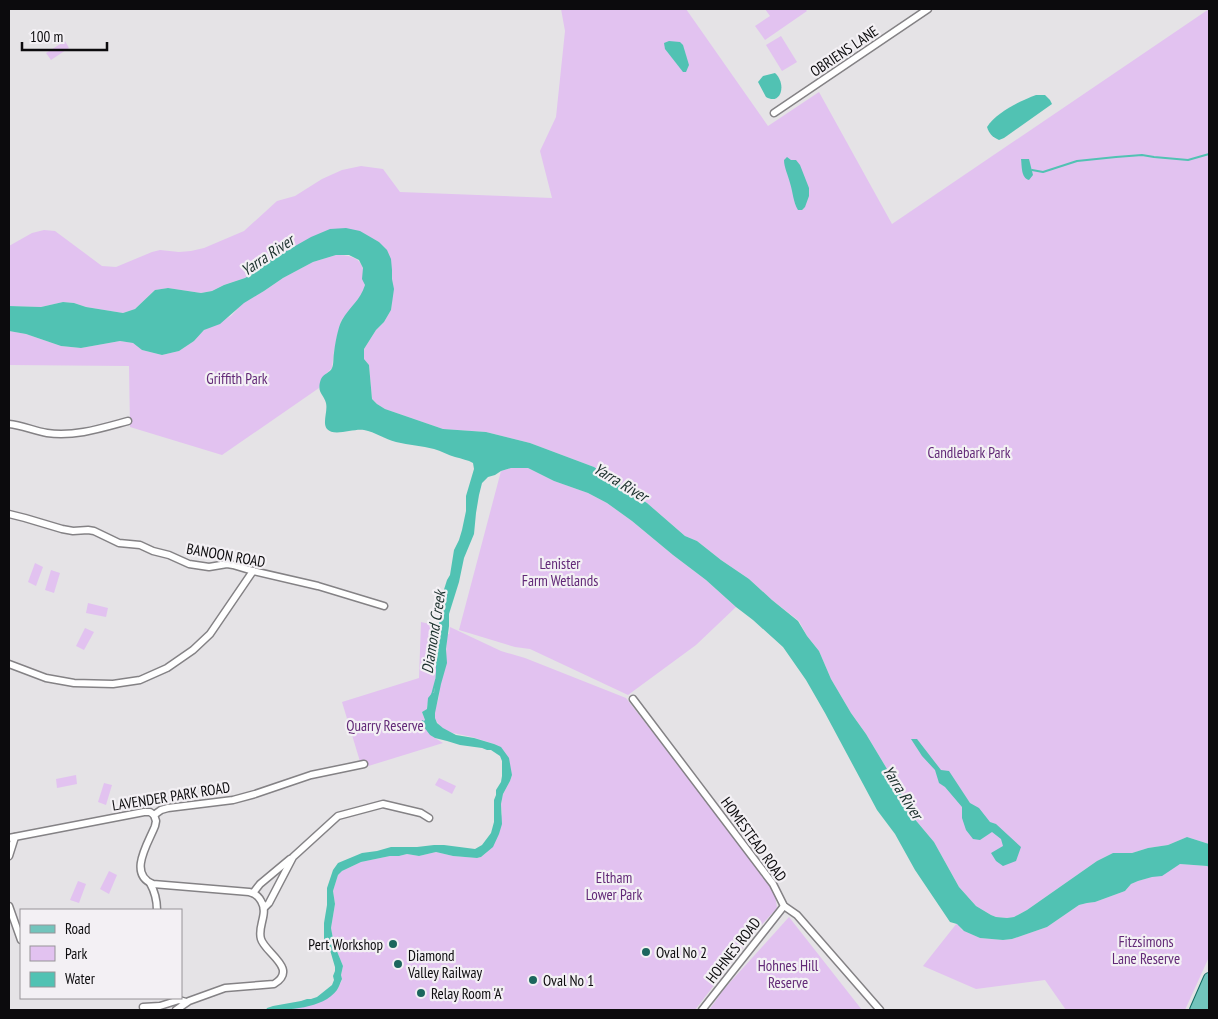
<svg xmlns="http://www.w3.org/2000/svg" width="1218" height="1019" font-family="'PT Sans Narrow',sans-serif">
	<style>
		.green { fill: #e2c2f0 }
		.water { fill: #51c2b3 }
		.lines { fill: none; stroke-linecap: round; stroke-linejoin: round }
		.stream { stroke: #51c2b3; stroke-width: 2 }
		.minor-casing { stroke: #848285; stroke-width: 9 }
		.primary-casing { stroke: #116a62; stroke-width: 12 }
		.minor { stroke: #fff; stroke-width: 6 }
		.primary { stroke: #72c4bc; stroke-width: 10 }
		.poi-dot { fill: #1c665d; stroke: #f3f0f4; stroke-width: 2 }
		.labels { text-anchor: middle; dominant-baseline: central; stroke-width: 4.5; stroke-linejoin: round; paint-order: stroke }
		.street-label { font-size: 15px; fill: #0c0b0d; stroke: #f3f0f4 }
		.park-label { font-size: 15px; fill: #622977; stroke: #f3f0f4 }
		.poi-label { font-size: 15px; fill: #0c0b0d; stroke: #f3f0f4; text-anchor: start }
		.water-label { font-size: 16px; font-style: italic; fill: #1b302c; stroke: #f3f0f4 }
	</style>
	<rect width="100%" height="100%" fill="#e5e3e6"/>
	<g class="green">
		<polygon points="561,9 686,9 768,126 819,92 892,224 1209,9 1209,844 1187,837 1168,845 1148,848 1132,853 1113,853 1097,861 1027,910 1014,917 1007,918 996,917 991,915 976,906 959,887 934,842 913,817 899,789 866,734 851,713 831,679 819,651 807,636 799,621 772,600 749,579 721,560 697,541 685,536 647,503 594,467 530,443 486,432 443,429 385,409 377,404 372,399 369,365 364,359 364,349 376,330 384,322 391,310 393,289 392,279 392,270 379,242 373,239 267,262 260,269 245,278 224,285 212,291 201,293 168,288 155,290 135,309 123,313 86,307 74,303 63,302 41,307 9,306 9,246 32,233 44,230 55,231 102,266 116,267 152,252 160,250 179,252 191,251 204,248 244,231 277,201 295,196 322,179 342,170 361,166 383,169 400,192 552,198 540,151 556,117 565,31"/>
		<polygon points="765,9 805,9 807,11 765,40 755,26 770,16"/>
		<polygon points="781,36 797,62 782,71 766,45"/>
		<polygon points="65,41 69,48 51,60 46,53"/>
		<path d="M336,255c10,0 24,1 27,14 1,7 -1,9 2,16l-3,10 -21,26 -7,30 -2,17 -10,10 -3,10 -97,67 -92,-28 -1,-61 -120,-1v-34l17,3 35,12 20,2 39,-7 13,2 9,7 20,5 17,-4 15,-10 10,-11 27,-14 12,-13 21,-12 19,-13 30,-16z"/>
		<polygon points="511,468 528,468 554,481 588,493 607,503 632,521 673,555 706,580 736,607 696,645 628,695 530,649 515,647 459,630 501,471"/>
		<polygon points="35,563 43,567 36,586 28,582"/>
		<polygon points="51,570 60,573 54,593 45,590"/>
		<polygon points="88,603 108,608 106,617 86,613"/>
		<polygon points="421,622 439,626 439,644 436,657 436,672 434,693 427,705 427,709 422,712 430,735 443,743 362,768 342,702 419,678"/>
		<path d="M450,627l51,24 24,7 101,40 135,173 14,23 2,14 -21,23 -61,79h-410l52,-20 5,-10 -1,-5 2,-9 -9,-22 -3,-16 4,-24 -2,-13 5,-16 4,-4 19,-9 29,-6h9l8,-2 12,2 17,-4 17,4 25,2 3,-1 7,-6 14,-37 -1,-10 2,-10 7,-13 2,-6 -18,-31c-7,-2 -15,-5 -22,-7 -12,-3 -27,-3 -35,-15 -5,-7 -1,-15 1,-22 2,-5 1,-11 2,-16 1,-6 4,-12 5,-19 2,-10 1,-21 2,-31h2z"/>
		<polygon points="85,628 94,632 84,650 76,646"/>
		<polygon points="76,775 77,784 57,788 56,779"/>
		<polygon points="439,778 456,786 452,794 435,785"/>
		<polygon points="104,783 112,785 106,805 98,802"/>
		<polygon points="1180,864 1207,866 1209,867 1209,957 1185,1010 1066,1010 1045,980 976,989 923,966 957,923 962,930 980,938 1003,940 1012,939 1047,927 1079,905 1087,903 1095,902 1125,891 1131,884 1138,881 1164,873"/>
		<polygon points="109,871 117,875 109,894 100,889"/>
		<polygon points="78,881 86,884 79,903 70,900"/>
		<polygon points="789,917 862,1010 709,1010 724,989"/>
	</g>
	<g class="water">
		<polygon points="669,41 680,42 683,45 689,65 686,72 683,72 665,49 664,43"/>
		<path d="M775,73c12,11 6,33 -9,24l-8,-15 5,-6z"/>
		<path d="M1036,95h9l5,5 2,4 -48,34 -5,2c-7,-3 -10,-7 -12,-13 10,-15 33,-26 49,-32z"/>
		<path d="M787,157l4,3h5l4,5 9,23v8l-4,11 -3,3h-4c-5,-8 -5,-18 -8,-27 -2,-8 -6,-16 -6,-23z"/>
		<path d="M1021,159h8l4,16 -4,5c-8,-2 -7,-14 -8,-21z"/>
		<path d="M346,228l14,3 19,11 8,8 4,9 1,11v9l2,10 -3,21 -7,12 -8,8 -12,19v10l5,6 3,34 5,5 8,5 58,20 43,3 44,11 64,24 53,36 38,33 12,5 24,19 28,19 23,21 26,21 9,15 12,15 12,28 20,34 15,21 33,55 14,28 21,25 25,45 17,19 15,9 5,2 11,1 7,-1 13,-7 70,-49 16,-8h19l16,-5 20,-3 19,-8 22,7v23l-2,-1 -27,-2 -18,12 -10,1 -14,4 -7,3 -6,7 -30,11 -8,1 -8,2 -32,22 -35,12 -9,1 -23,-2 -16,-7 -7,-7 -7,-2 -35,-52 -20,-36 -18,-24 -52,-97 -19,-33 -23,-33 -30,-27 -17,-13 -30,-27 -33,-25 -41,-34 -25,-18 -19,-10 -34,-12 -26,-13h-17l-10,3 -6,4 -7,2 -6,6 -3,12 -3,18 -2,21 -10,24 -5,24 -10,32v12l-3,23 1,14 -6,21 -6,29v5l2,5 6,5 13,7 18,3 20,6 7,3 8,11 3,17 -2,6 -7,13 -2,10 1,20 -3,10 -6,13 -12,10 -4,1 -24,-2 -17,-4 -17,4 -12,-2 -8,2h-9l-29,6 -19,9 -4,4 -5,16 2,13 -4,24 3,16 9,22 -2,9 1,4c-2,4 -3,8 -5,11 -14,19 -50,20 -71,20l1,-2 6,-2 28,-5 6,-2h4l6,-2 15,-12 2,-5 -1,-4 2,-5v-4l-5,-17 -6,-11v-16l3,-18v-17l6,-18 5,-7 24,-10 15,-2 14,-4h26l17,-2h10l31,4 7,-4 9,-12 3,-11v-22l2,-5v-5l5,-8 1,-6v-15l-2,-5 -9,-6h-4l-5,-2 -22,-3 -13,-4 -12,-3 -5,-3 -9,-12 1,-3 2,1 1,-1 -3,-8 5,-3 1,-11 4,-5h2l2,-21v-15l1,-8 2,-5v-27l2,-18 6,-19 3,-5 4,-25 5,-10 3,-10 4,-19v-15l8,-27 -1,-6c-5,-3 -11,-4 -18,-6 -7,-2 -14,-6 -21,-8 -12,-3 -25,-4 -38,-7 -11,-3 -21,-10 -32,-12 -10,-2 -30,7 -37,-1 -5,-6 1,-18 -1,-26 -2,-9 -10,-10 -5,-24 3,-6 9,-6 11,-11 2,-4 1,-10 2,-15 1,-9 4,-26 8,-33 8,-14 18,-19 23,-35l-3,-6 1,-11 -4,-8 -10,-5h-13l-23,7 -30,16 -19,13 -20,12 -24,21 -16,6 -10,11 -15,10 -17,4 -20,-5 -9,-7 -13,-2 -39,7 -20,-2 -35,-12 -17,-3v-25l32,1 22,-5 11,1 12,4 37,6 12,-4 20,-19 13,-2 33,5 11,-2 12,-6 21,-7 15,-9 7,-7 44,-25 19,-8z"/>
		<polygon points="911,739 917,739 941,770 949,771 970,803 979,808 990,822 996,824 1021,847 1016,861 1003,866 996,861 991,853 1003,846 1001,839 992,832 980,840 973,839 966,830 962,818 962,807 945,787 939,783 935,770 922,756"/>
	</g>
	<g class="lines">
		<g class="stream">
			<polyline points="1032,170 1043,172 1077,161 1116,157 1142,155 1154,157 1188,160 1209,154"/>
			<polyline points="432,695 436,680"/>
		</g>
		<defs>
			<g id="minor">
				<polyline points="774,113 928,9"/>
				<path d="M9,424c13,1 25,7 38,9 28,4 55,-5 81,-12"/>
				<polyline points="9,514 25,518 62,529 73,531 88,530 94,531 119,543 140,545 153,551 169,555 189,564 209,567 227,564 233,565 253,571 318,586 384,606"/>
				<polyline points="9,664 46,678 74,683 113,684 140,680 167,668 193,650 210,634 253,571"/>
				<polyline points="633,699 773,884 784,906 797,915 880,1010"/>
				<path d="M154,815l2,6 -1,5c-6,16 -28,48 -2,58l96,8c5,1 9,3 12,9 8,13 -4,25 0,38 4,14 38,30 13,45l-49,4 -36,13 -13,9"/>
				<polyline points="154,815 161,810 168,808 233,800 255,794 311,775 364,764"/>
				<polyline points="9,838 144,812 150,812 154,815"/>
				<polyline points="9,856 15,837"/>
				<path d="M150,883c5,9 7,17 7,27"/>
				<polyline points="253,893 260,884 290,859"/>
				<polyline points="9,906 21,940"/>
				<polyline points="264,908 269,903 293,857 338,816 383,804 421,813 429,818"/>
				<polyline points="143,1007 160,1006 179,1000 186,1002"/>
				<polyline points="702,1010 784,906"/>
			</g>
			<g id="primary">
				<polyline points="1195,1010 1209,978"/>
				<polyline points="1203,1010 1209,997"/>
			</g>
		</defs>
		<use href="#minor" class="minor-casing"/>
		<use href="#primary" class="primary-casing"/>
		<use href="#minor" class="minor"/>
		<use href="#primary" class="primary"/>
	</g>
	<g class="poi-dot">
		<circle cx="393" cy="944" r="5"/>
		<circle cx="646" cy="952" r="5"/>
		<circle cx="398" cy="964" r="5"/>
		<circle cx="533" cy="980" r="5"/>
		<circle cx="421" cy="993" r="5"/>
	</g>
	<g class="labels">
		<g class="street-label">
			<text transform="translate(844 51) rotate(-34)">OBRIENS LANE</text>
			<text transform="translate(226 555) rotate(10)">BANOON ROAD</text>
			<text transform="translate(171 796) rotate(-9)">LAVENDER PARK ROAD</text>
			<text transform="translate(754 839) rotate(54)">HOMESTEAD ROAD</text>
			<text transform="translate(733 950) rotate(-52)">HOHNES ROAD</text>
		</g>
		<g class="park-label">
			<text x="237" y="378">Griffith Park</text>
			<text x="969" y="452">Candlebark Park</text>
			<text x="560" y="563">Lenister<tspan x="560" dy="17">Farm Wetlands</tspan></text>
			<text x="385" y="725">Quarry Reserve</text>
			<text x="614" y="877">Eltham<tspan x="614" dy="17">Lower Park</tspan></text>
			<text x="1146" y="941">Fitzsimons<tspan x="1146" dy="17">Lane Reserve</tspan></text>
			<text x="788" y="965">Hohnes Hill<tspan x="788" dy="17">Reserve</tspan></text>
		</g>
		<g class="poi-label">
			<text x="383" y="944" text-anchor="end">Pert Workshop</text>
			<text x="656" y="952">Oval No 2</text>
			<text x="408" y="955">Diamond<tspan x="408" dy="17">Valley Railway</tspan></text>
			<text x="543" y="980">Oval No 1</text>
			<text x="431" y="993">Relay Room 'A'</text>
		</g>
		<g class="water-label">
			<text transform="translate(267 255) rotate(-34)">Yarra River</text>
			<text transform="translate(621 482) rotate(31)">Yarra River</text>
			<text transform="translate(433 632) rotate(-81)">Diamond Creek</text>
			<text transform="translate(903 792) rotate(58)">Yarra River</text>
		</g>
	</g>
	<rect width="1218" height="1019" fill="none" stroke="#0c0b0d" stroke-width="20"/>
	<rect x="20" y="909" width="162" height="90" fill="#f3f0f4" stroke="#979498"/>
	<rect x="30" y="925" width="25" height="8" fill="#72c4bc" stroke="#979498"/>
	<text x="65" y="934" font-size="15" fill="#0c0b0d">Road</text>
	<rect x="30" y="946" width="25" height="15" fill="#e2c2f0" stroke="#979498"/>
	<text x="65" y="959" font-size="15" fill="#0c0b0d">Park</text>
	<rect x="30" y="972" width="25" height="15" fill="#51c2b3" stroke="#979498"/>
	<text x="65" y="984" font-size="15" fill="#0c0b0d">Water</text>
	<path d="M22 42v8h85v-8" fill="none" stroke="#0c0b0d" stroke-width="2.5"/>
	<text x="30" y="42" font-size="15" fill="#0c0b0d" stroke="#f3f0f4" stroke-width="4" paint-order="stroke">100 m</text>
</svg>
